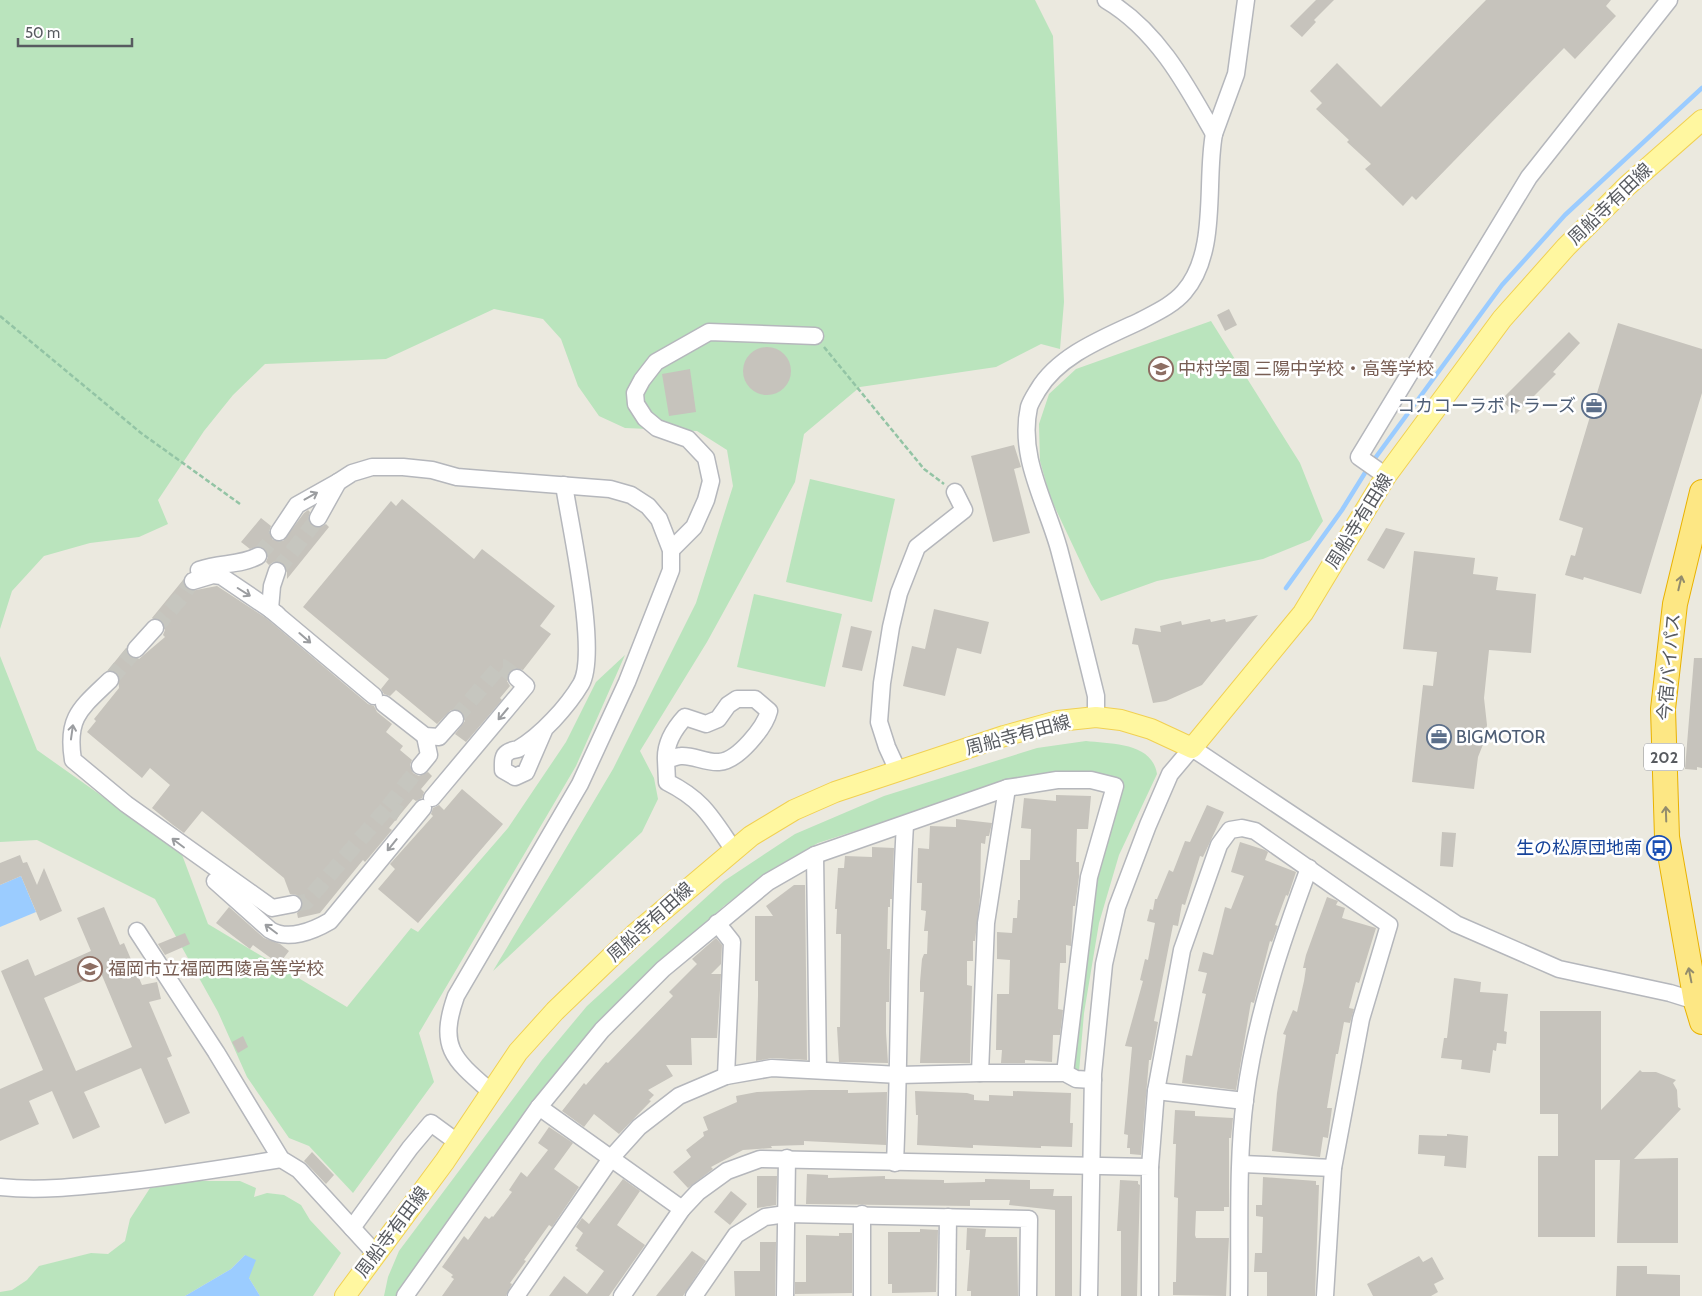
<svg xmlns="http://www.w3.org/2000/svg" width="1702" height="1296" font-family="Cabin,'Noto Sans JP',sans-serif">
	<style>
		.green { fill: #bae4bd }
		.water { fill: #9bccff }
		.lines { fill: none; stroke-linecap: round; stroke-linejoin: round }
		.stream { stroke: #9bccff; stroke-width: 4.5 }
		.building { fill: #c6c3bc; fill-rule: evenodd }
		.minor-tunnel { stroke: #c6c6bf; stroke-width: 16; stroke-dasharray: 16 8; stroke-linecap: butt }
		.minor-casing { stroke: #b5b7bc; stroke-width: 19 }
		.major-casing { stroke: #f1d052; stroke-width: 22 }
		.highway-casing { stroke: #e9b200; stroke-width: 26 }
		.path { stroke: #93c4a5; stroke-width: 2.5; stroke-dasharray: 5 2.5; stroke-linecap: butt }
		.minor { stroke: #fff; stroke-width: 16 }
		.major { stroke: #fff7a0; stroke-width: 20 }
		.highway { stroke: #fde784; stroke-width: 24 }
		.oneway { stroke: #9b9da0 }
		.oneway2 { stroke: #928c6d }
		.labels { text-anchor: middle; dominant-baseline: central; stroke-width: 5; stroke-linejoin: round; paint-order: stroke }
		.shield { fill: #fff; stroke: #8a8c90; stroke-width: 1 }
		.shield-label { font-size: 16px; font-weight: bold; fill: #585b60 }
		.street-label { font-size: 18px; fill: #585b60; stroke: #fff }
		.education-label { font-size: 18px; fill: #785e54; stroke: #fff; text-anchor: start }
		.service-label { font-size: 18px; fill: #4e5e75; stroke: #fff; text-anchor: end }
		.transit-label { font-size: 18px; fill: #164399; stroke: #fff; text-anchor: end }
	</style>
	<rect width="100%" height="100%" fill="#ebe9df"/>
	<g class="green">
		<polygon points="0,0 1035,0 1053,36 1064,302 1060,349 1041,344 996,367 860,387 804,434 795,482 707,642 640,751 654,778 658,799 642,832 493,971 613,769 696,603 733,486 727,450 697,431 625,428 599,416 578,386 561,339 543,319 494,309 386,359 265,364 233,395 204,431 158,500 168,524 139,537 90,543 44,556 12,591 0,629"/>
		<polygon points="1211,321 1300,463 1323,521 1310,540 1263,559 1157,581 1101,601 1091,584 1050,497 1040,461 1039,424 1049,394 1076,369"/>
		<polygon points="810,479 895,499 872,602 786,582"/>
		<polygon points="754,594 842,614 825,687 737,667"/>
		<polygon points="625,655 576,766 419,1033 434,1082 353,1193 309,1146 289,1138 247,1077 218,1012 155,899 37,840 0,842 0,656 37,750 181,852 208,924 347,1007 411,928 418,932 508,828 566,742 596,682"/>
		<path d="M1086,741c25,3 66,1 71,33l-38,81 -20,68 -15,90 -5,59h-6l-1,-7 25,-191 22,-71 4,-22 -7,-4 -40,-6 -51,5 -207,67 -44,25 -50,38 -78,69 -35,34 -35,38 -69,92 -109,157h-14l4,-19 11,-26 143,-191 45,-54 137,-125 71,-47 89,-38 153,-48z"/>
		<polygon points="189,1181 240,1181 256,1188 254,1197 267,1193 284,1195 301,1205 310,1220 341,1253 313,1296 260,1296 249,1278 245,1255 231,1269 185,1296 0,1296 0,1292 12,1290 27,1280 39,1266 91,1253 108,1254 125,1241 130,1219 150,1188"/>
	</g>
	<g class="water">
		<polygon points="21,876 36,912 0,927 0,885"/>
		<polygon points="245,1255 256,1260 249,1278 260,1296 185,1296 231,1269"/>
	</g>
	<g class="lines">
		<g class="stream">
			<polyline points="1373,461 1502,285 1565,215 1702,88"/>
			<polyline points="1286,588 1342,510 1368,468"/>
		</g>
	</g>
	<g class="building">
		<polygon points="1316,0 1334,0 1314,20 1316,22 1302,37 1290,26"/>
		<polygon points="1486,0 1611,0 1606,6 1616,16 1575,59 1564,48 1416,200 1412,196 1403,206 1365,169 1371,164 1347,142 1349,140 1316,109 1322,103 1310,91 1337,63 1381,107"/>
		<polygon points="1229,309 1237,325 1225,331 1217,315"/>
		<polygon points="1618,323 1702,349 1702,393 1641,594 1584,577 1583,580 1565,575 1571,555 1575,556 1583,528 1559,520"/>
		<polygon points="1569,332 1580,343 1553,372 1556,374 1516,414 1501,400"/>
		<circle cx="767" cy="371" r="24"/>
		<polygon points="690,369 696,412 669,416 662,374"/>
		<polygon points="1014,445 1021,467 1014,469 1030,533 993,542 971,456"/>
		<polygon points="402,499 474,559 482,549 555,606 540,626 551,634 523,670 514,668 509,672 507,681 510,686 500,698 502,700 466,742 455,734 465,721 461,711 451,710 437,724 396,690 390,696 384,694 381,689 389,679 303,607 391,501 396,506"/>
		<polygon points="308,510 310,512 308,519 313,526 319,528 326,524 329,527 287,579 287,569 284,564 275,561 269,565 266,562 268,557 264,548 259,546 250,549 241,542 261,518 271,526 269,532 273,540 283,541 304,513"/>
		<polygon points="1386,528 1405,533 1384,569 1367,560"/>
		<polygon points="1414,551 1475,558 1473,574 1498,577 1496,590 1536,594 1531,653 1489,650 1484,698 1487,725 1484,742 1478,757 1474,789 1412,782 1423,685 1433,686 1437,652 1403,649"/>
		<polygon points="183,580 186,588 191,591 217,586 266,618 368,704 374,706 377,712 392,724 386,732 403,746 400,750 412,760 410,765 413,773 419,776 428,772 432,776 421,789 424,792 422,798 416,801 413,799 389,828 392,830 365,862 363,860 320,913 298,918 297,913 302,908 303,902 297,895 290,894 284,878 202,811 184,833 173,825 152,808 170,785 150,768 142,778 87,732 96,721 94,719 119,688 118,674 108,670 126,648 130,657 139,659 165,637 163,635 165,630 162,621 152,618"/>
		<polygon points="934,609 989,622 981,654 957,648 945,696 903,686 912,646 925,649"/>
		<polygon points="1258,615 1202,685 1166,701 1153,703 1138,645 1132,644 1135,628 1161,632 1160,626 1181,621 1182,625 1210,619 1211,622 1225,619 1226,622"/>
		<polygon points="851,626 872,631 862,671 842,667"/>
		<polygon points="1694,658 1702,658 1702,768 1697,767 1697,770 1685,769"/>
		<polygon points="462,789 503,824 418,923 378,889 395,869 390,864 433,816 431,814 433,808 439,805 444,810"/>
		<polygon points="1056,795 1091,796 1088,829 1077,829 1076,862 1079,862 1079,877 1075,906 1073,906 1071,946 1066,945 1066,963 1060,963 1058,1009 1063,1010 1060,1035 1053,1035 1052,1062 1025,1060 1025,1063 1001,1063 1002,1050 996,1050 997,994 1009,994 1010,960 997,959 997,932 1012,933 1013,918 1017,918 1018,900 1020,900 1020,860 1030,860 1031,829 1021,828 1024,798 1056,801"/>
		<polygon points="1207,805 1224,812 1203,857 1200,856 1185,905 1182,904 1178,926 1173,925 1154,1021 1158,1022 1151,1060 1149,1060 1141,1155 1130,1154 1130,1148 1127,1148 1128,1135 1124,1134 1132,1047 1125,1046 1143,981 1140,980 1145,959 1148,960 1155,923 1147,921 1150,909 1153,910 1155,899 1157,899 1169,870 1173,872 1185,841 1190,842"/>
		<polygon points="956,819 992,823 989,836 986,836 985,844 981,843 980,897 975,941 973,941 973,961 967,961 967,985 972,986 970,1063 920,1063 924,992 920,992 920,982 922,959 924,954 927,954 928,931 924,931 926,911 921,910 922,883 917,883 918,848 929,849 930,826 956,827"/>
		<polygon points="1442,832 1456,833 1453,867 1440,866"/>
		<polygon points="1240,842 1265,850 1268,852 1265,860 1296,872 1288,896 1286,895 1275,925 1278,926 1272,942 1270,941 1254,1003 1251,1002 1236,1090 1182,1083 1186,1055 1192,1056 1206,994 1202,993 1207,973 1198,971 1203,952 1213,955 1225,907 1231,909 1244,876 1231,872"/>
		<polygon points="872,847 894,848 892,899 890,899 890,907 888,907 887,949 890,949 889,1002 886,1002 886,1032 888,1063 839,1062 837,1027 840,1027 841,940 841,934 836,934 837,909 835,909 838,868 844,868 845,856 872,857"/>
		<polygon points="20,855 23,863 27,862 37,885 44,868 62,911 40,921 21,876 0,885 0,863"/>
		<polygon points="794,885 805,885 807,1060 772,1058 756,1061 758,996 758,981 755,981 755,916 773,916 766,906"/>
		<polygon points="1327,897 1338,901 1336,905 1345,908 1342,918 1376,928 1359,983 1356,982 1349,1008 1354,1009 1350,1023 1344,1022 1338,1054 1336,1054 1327,1108 1332,1108 1328,1138 1323,1137 1320,1157 1272,1151 1277,1093 1286,1035 1283,1034 1293,1010 1297,1012 1304,981 1306,968 1303,968 1306,955"/>
		<path d="M104,907l16,38 4,-2 18,42 15,-3 4,17 -12,3 23,54 -5,2 23,55 -25,11 -24,-56 -57,24 16,35 -27,12 -21,-48 -23,10 10,23 -39,17v-52l43,-19 -42,-99 27,-12 7,17 56,-25 -14,-33zM101,973l31,74 -56,24 -32,-73z"/>
		<polygon points="229,907 264,938 280,944 289,951 279,964 253,945 250,949 216,923"/>
		<polygon points="185,933 190,944 165,955 158,944"/>
		<polygon points="716,938 722,945 721,964 711,974 721,974 717,1038 691,1038 692,1065 666,1065 673,1076 648,1090 654,1095 649,1100 651,1101 619,1134 594,1114 584,1127 562,1111 584,1083 586,1085 606,1062 608,1063 673,996 669,992 697,964 692,959"/>
		<polygon points="1454,978 1481,982 1480,992 1508,994 1504,1031 1507,1032 1506,1044 1497,1043 1496,1051 1493,1050 1490,1073 1461,1069 1462,1060 1441,1058 1444,1038 1447,1038"/>
		<polygon points="1540,1011 1601,1011 1601,1110 1640,1070 1642,1072 1656,1072 1676,1080 1673,1083 1677,1090 1678,1107 1681,1109 1634,1159 1678,1158 1678,1243 1617,1243 1620,1160 1595,1160 1595,1237 1538,1237 1538,1156 1558,1156 1558,1114 1540,1114"/>
		<polygon points="243,1036 248,1047 238,1053 232,1042"/>
		<polygon points="810,1090 848,1090 848,1093 887,1092 886,1145 804,1141 804,1145 771,1146 772,1148 743,1150 711,1167 713,1169 688,1188 673,1172 691,1157 686,1150 704,1136 703,1132 708,1130 703,1117 737,1102 736,1096 757,1092"/>
		<polygon points="915,1091 967,1093 974,1095 974,1100 989,1101 989,1095 1013,1096 1013,1091 1071,1093 1070,1123 1073,1123 1072,1147 1041,1146 1041,1148 973,1145 973,1148 917,1145 918,1115 916,1115"/>
		<polygon points="1175,1110 1195,1111 1195,1116 1233,1118 1231,1138 1229,1138 1229,1207 1224,1207 1224,1211 1196,1211 1195,1235 1196,1238 1229,1238 1226,1296 1173,1295 1173,1282 1176,1282 1178,1198 1174,1197 1176,1144 1173,1144"/>
		<polygon points="549,1127 573,1143 554,1169 579,1187 552,1227 549,1225 524,1260 526,1261 510,1283 512,1284 506,1296 442,1296 454,1279 451,1277 453,1275 442,1267 464,1236 468,1240 485,1216 489,1219 492,1216 493,1217 512,1192 509,1190 521,1172 527,1177 548,1150 538,1143"/>
		<polygon points="1447,1134 1468,1136 1466,1168 1444,1166 1445,1156 1418,1154 1419,1135 1447,1136"/>
		<polygon points="312,1152 334,1175 326,1184 304,1161"/>
		<polygon points="807,1174 828,1175 828,1178 885,1176 885,1179 944,1180 944,1183 985,1182 985,1179 1030,1180 1030,1189 1054,1189 1053,1196 1072,1196 1072,1296 1055,1296 1055,1210 1009,1205 1010,1200 970,1200 970,1206 806,1204"/>
		<polygon points="757,1176 777,1176 776,1205 757,1208"/>
		<polygon points="1263,1177 1316,1181 1316,1185 1319,1185 1315,1296 1267,1296 1267,1272 1254,1272 1255,1253 1262,1253 1263,1217 1256,1216 1256,1205 1262,1205"/>
		<polygon points="623,1179 640,1191 617,1225 645,1245 609,1296 549,1296 564,1276 587,1294 604,1271 576,1250 578,1248 575,1246 583,1233 576,1227 582,1218 589,1224"/>
		<polygon points="1120,1180 1138,1181 1138,1184 1140,1185 1137,1296 1121,1296 1121,1231 1117,1231"/>
		<polygon points="731,1191 747,1204 730,1225 714,1212"/>
		<polygon points="967,1228 986,1229 985,1237 1017,1237 1018,1296 971,1296 971,1291 967,1291 970,1250 966,1250"/>
		<polygon points="920,1229 938,1230 936,1292 892,1293 892,1284 888,1284 888,1232 920,1232"/>
		<polygon points="839,1233 852,1233 852,1293 795,1294 795,1282 806,1282 806,1235 839,1236"/>
		<polygon points="760,1242 776,1242 775,1296 735,1296 734,1271 760,1271"/>
		<polygon points="692,1251 706,1261 683,1296 656,1296"/>
		<polygon points="1419,1256 1423,1262 1432,1257 1444,1279 1434,1284 1438,1292 1431,1296 1373,1296 1367,1284"/>
		<polygon points="1617,1266 1647,1266 1647,1274 1680,1275 1680,1296 1616,1296"/>
	</g>
	<g class="lines">
		<g class="minor-tunnel">
			<polyline points="258,556 279,532"/>
			<polyline points="277,571 318,518"/>
			<polyline points="155,628 183,595 199,570"/>
			<polyline points="110,680 136,649"/>
			<polyline points="455,719 499,667 503,667 517,678"/>
			<polyline points="388,807 420,766"/>
			<polyline points="293,904 306,902 388,807 400,814"/>
		</g>
		<defs>
			<g id="minor">
				<path d="M1106,0c51,30 80,84 108,134l22,-60 10,-74"/>
				<polyline points="1386,476 1359,457 1529,177 1669,0"/>
				<path d="M338,482l14,-9 20,-6h31l29,3 25,7 153,12 21,6 17,11 11,13 12,31v20l-44,112 -47,102 -124,212c-18,51 -3,63 34,95"/>
				<polyline points="279,532 297,505 338,482 318,518"/>
				<polyline points="671,550 694,527 706,500 711,481 706,458 688,439 657,428 645,418 636,404 635,393 642,380 656,362 709,332 815,336"/>
				<path d="M199,570c22,-8 40,-4 59,-14"/>
				<polyline points="277,571 272,586 270,609 374,696"/>
				<polyline points="193,581 213,575 221,576 277,614"/>
				<polyline points="136,649 155,628"/>
				<path d="M110,680c-29,28 -44,37 -37,80l53,44 146,104 21,-4"/>
				<polyline points="384,704 425,736 439,737 455,719"/>
				<path d="M1096,717v-21c-12,-49 -24,-98 -37,-147 -13,-47 -41,-92 -30,-142 2,-6 6,-12 9,-17 21,-35 66,-52 102,-69 15,-8 33,-16 44,-29 35,-40 21,-111 30,-158"/>
				<path d="M545,728l-19,44 -11,5 -12,-7c0,-6 -1,-14 4,-17 3,-3 8,-3 11,-4 23,-13 50,-43 63,-65 18,-31 -11,-159 -17,-199"/>
				<path d="M666,760c-1,-17 8,-31 19,-43l21,7 12,-5 10,-14 9,-6h18l14,12c-4,16 -31,50 -50,51 -13,1 -26,-7 -38,-6 -5,0 -10,3 -15,4l1,22c36,18 44,35 66,67"/>
				<polyline points="420,766 429,755 425,736"/>
				<polyline points="898,771 887,747 879,722 882,683 891,627 899,593 917,547 964,510 955,492"/>
				<polyline points="432,798 526,686 517,678"/>
				<polyline points="815,855 818,1070"/>
				<path d="M215,881l55,49c18,11 43,1 60,-9l93,-113"/>
				<polyline points="717,923 732,942 726,1076"/>
				<polyline points="137,931 216,1052 281,1159 299,1170 375,1253"/>
				<polyline points="980,1073 986,923 1007,788"/>
				<polyline points="1156,1091 1245,1101"/>
				<polyline points="539,1107 682,1209"/>
				<path d="M895,1163c5,-113 3,-226 10,-338"/>
				<polyline points="1242,1164 1333,1168"/>
				<polyline points="1150,1167 1156,1091 1182,950 1219,845 1230,830 1242,828 1255,831 1389,925 1361,1019 1333,1168 1325,1296"/>
				<path d="M0,1187c38,4 76,0 114,-4 56,-6 112,-15 167,-24"/>
				<polyline points="352,1228 410,1148 431,1123 457,1142"/>
				<polyline points="405,1296 539,1107 602,1030 663,969 768,882 815,855 1007,788 1057,780 1091,780 1115,786 1089,877 1065,1073"/>
				<polyline points="516,1296 612,1157 639,1127 679,1096 726,1076 772,1068 899,1075 980,1073 1065,1073 1076,1079 1093,1080"/>
				<polyline points="622,1296 682,1209 698,1192 727,1171 760,1159 1150,1167 1150,1296"/>
				<polyline points="694,1296 736,1235 765,1217 786,1214 1029,1219 1028,1296"/>
				<polyline points="785,1296 787,1158"/>
				<polyline points="862,1296 862,1214"/>
				<polyline points="947,1296 948,1217"/>
				<polyline points="1089,1296 1093,1074 1104,964 1117,907 1148,825 1170,774 1192,748 1456,924 1559,969 1670,993 1702,1003"/>
				<path d="M1239,1296c1,-64 -2,-135 6,-197 10,-79 36,-156 64,-231"/>
			</g>
			<polyline id="major" points="345,1296 445,1161 518,1052 555,1011 635,934 751,836 794,810 835,792 1004,736 1058,721 1096,717 1121,720 1151,729 1192,748 1303,613 1386,476 1502,319 1566,247 1627,186 1702,120"/>
			<polyline id="highway" points="1702,492 1675,604 1663,709 1667,837 1696,1002 1702,1022"/>
		</defs>
		<use href="#minor" class="minor-casing"/>
		<use href="#major" class="major-casing"/>
		<use href="#highway" class="highway-casing"/>
		<g class="path">
			<polyline points="0,316 141,433 240,504"/>
			<polyline points="824,347 924,469 944,484"/>
		</g>
		<use href="#minor" class="minor"/>
		<use href="#major" class="major"/>
		<use href="#highway" class="highway"/>
	</g>
	<defs><path id="oneway-shaft" d="M-6 0H5M1.5-3L5.5 0L1.5 3" fill="none" stroke-width="1.6" stroke-linecap="round" stroke-linejoin="round" transform="scale(1.25)"/></defs>
	<g class="oneway">
		<use href="#oneway-shaft" transform="translate(311 496) rotate(-29)"/>
		<use href="#oneway-shaft" transform="translate(244 592) rotate(32)"/>
		<use href="#oneway-shaft" transform="translate(305 638) rotate(41)"/>
		<use href="#oneway-shaft" transform="translate(503 714) rotate(130)"/>
		<use href="#oneway-shaft" transform="translate(72 732) rotate(-82)"/>
		<use href="#oneway-shaft" transform="translate(178 843) rotate(-143)"/>
		<use href="#oneway-shaft" transform="translate(392 845) rotate(129)"/>
		<use href="#oneway-shaft" transform="translate(271 929) rotate(-143)"/>
	</g>
	<g class="oneway2">
		<use href="#oneway-shaft" transform="translate(1680 583) rotate(-77)"/>
		<use href="#oneway-shaft" transform="translate(1666 814) rotate(-92)"/>
		<use href="#oneway-shaft" transform="translate(1690 975) rotate(-101)"/>
	</g>
	<defs>
		<symbol id="school-ring" viewBox="-11 -11 22 22"><circle r="9.5" fill="#fff" stroke="#8d6e63" stroke-width="1.5"/><path d="M0-5L7-2L0 1L-7-2ZM-4 1L0 2.5L4 1V4Q0 6-4 4Z" fill="#8d6e63"/></symbol>
		<symbol id="office-ring" viewBox="-11 -11 22 22"><circle r="9.5" fill="#fff" stroke="#5c6f8a" stroke-width="1.5"/><path d="M-6-3h4V-5.5h4V-3h4V5H-6ZM-1-4.5V-3h2v-1.5ZM-6 0V1H6V0Z" fill="#5c6f8a"/></symbol>
		<symbol id="bus-ring" viewBox="-11 -11 22 22"><circle r="9.5" fill="#fff" stroke="#1a4fb4" stroke-width="1.5"/><path d="M-5-6H5V4H4V6H2V4H-2V6H-4V4H-5ZM-3.5-4V0h7V-4ZM-3.5 1.2v1.5H-2V1.2ZM2 1.2v1.5H3.5V1.2Z" fill="#1a4fb4"/></symbol>
	</defs>
	<g fill-rule="evenodd">
		<use href="#school-ring" x="1147" y="355" width="28" height="28"/>
		<use href="#office-ring" x="1580" y="392" width="28" height="28"/>
		<use href="#office-ring" x="1425" y="723" width="28" height="28"/>
		<use href="#bus-ring" x="1645" y="834" width="28" height="28"/>
		<use href="#school-ring" x="76" y="955" width="28" height="28"/>
	</g>
	<g class="labels">
		<rect class="shield" x="1644" y="743.5" width="40" height="27" rx="4"/>
		<g class="shield-label">
			<text x="1664" y="757">202</text>
		</g>
		<g class="street-label">
			<text transform="translate(1610 204) rotate(-44)">周船寺有田線</text>
			<text transform="translate(1359 521) rotate(-58)">周船寺有田線</text>
			<text transform="translate(1669 667) rotate(-85)">今宿バイパス</text>
			<text transform="translate(1018 735) rotate(-15)">周船寺有田線</text>
			<text transform="translate(650 922) rotate(-42)">周船寺有田線</text>
			<text transform="translate(392 1232) rotate(-53)">周船寺有田線</text>
		</g>
		<g class="education-label">
			<text x="1178" y="369">中村学園 三陽中学校・高等学校</text>
			<text x="108" y="969">福岡市立福岡西陵高等学校</text>
		</g>
		<g class="service-label">
			<text x="1576" y="406">コカコーラボトラーズ</text>
			<text x="1456" y="737" text-anchor="start">BIGMOTOR</text>
		</g>
		<g class="transit-label">
			<text x="1642" y="848">生の松原団地南</text>
		</g>
	</g>
	<path d="M18 38v8h114v-8" fill="none" stroke="#585b60" stroke-width="2.5"/>
	<text x="25" y="38" font-size="15" fill="#585b60" stroke="#ffffff" stroke-width="4" paint-order="stroke">50 m</text>
</svg>
